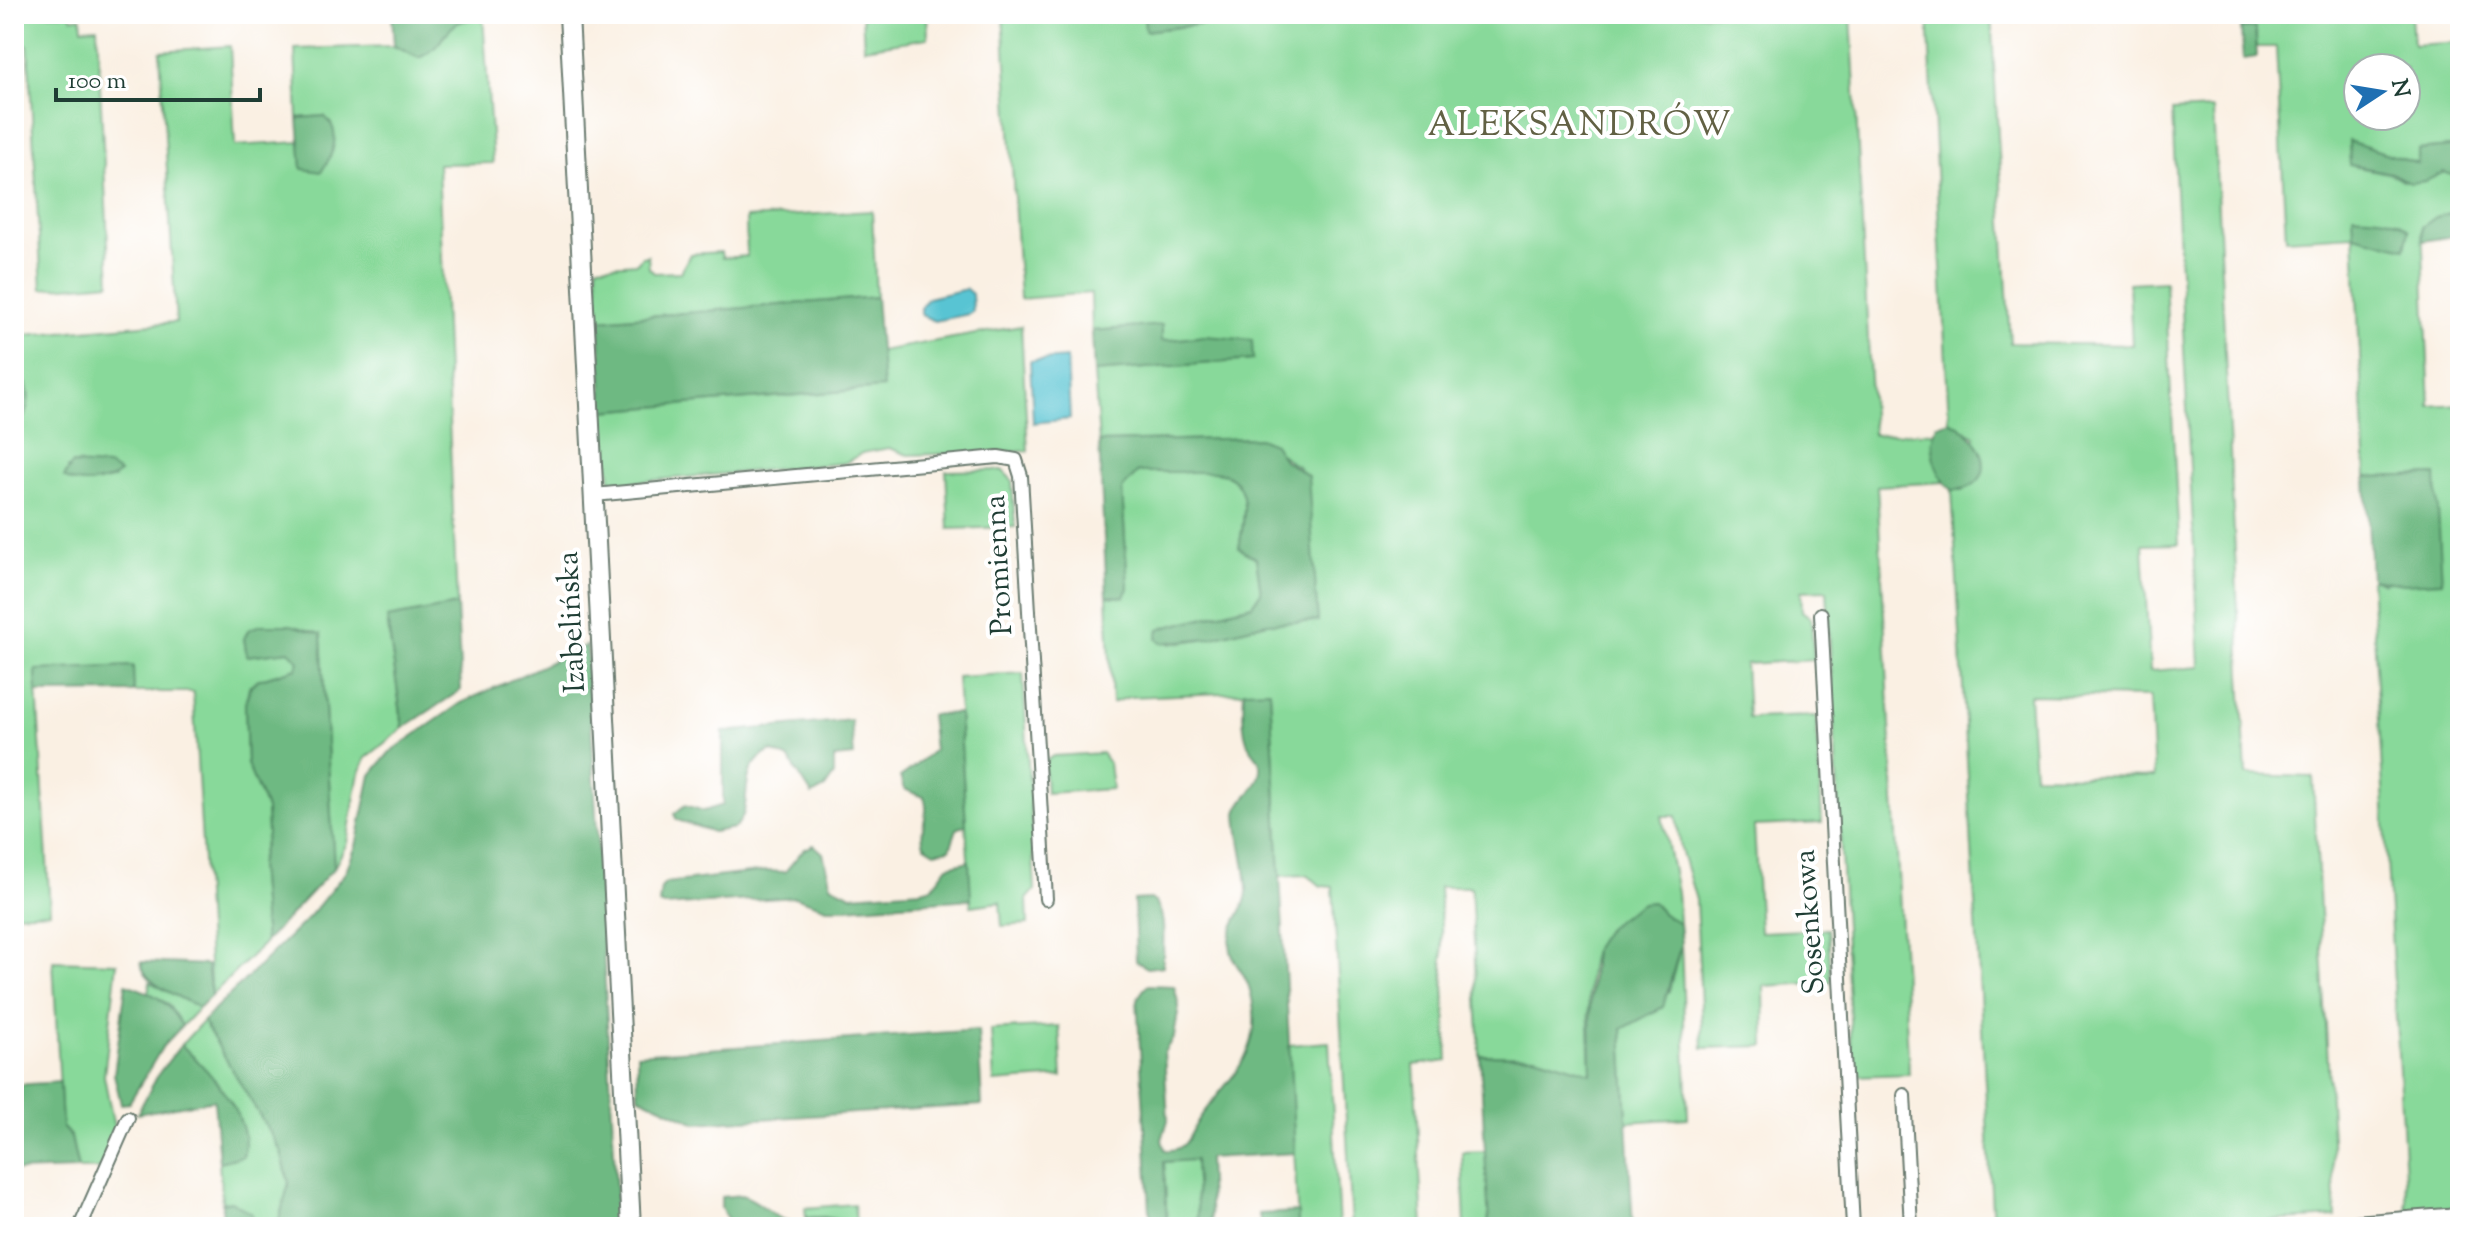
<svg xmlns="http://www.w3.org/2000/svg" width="2474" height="1241" font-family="'Sorts Mill Goudy',serif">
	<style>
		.green { fill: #88d99a; stroke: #548b67; stroke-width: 2; fill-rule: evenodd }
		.forest { fill: #6eb982; stroke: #467b5b; stroke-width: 2 }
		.water { fill: #59c4d3; stroke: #3c8084; stroke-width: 2 }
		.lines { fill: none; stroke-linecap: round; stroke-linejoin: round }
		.street-casing { stroke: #6c7c71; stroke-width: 16 }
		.secondary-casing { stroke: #6c7c71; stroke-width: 22 }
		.street { stroke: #fff; stroke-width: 12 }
		.secondary { stroke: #fff; stroke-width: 18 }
		.labels { text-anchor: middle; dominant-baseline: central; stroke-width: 8; stroke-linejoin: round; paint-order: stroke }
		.street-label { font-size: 30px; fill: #1f3d34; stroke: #fff }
		.quarter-label { font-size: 34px; letter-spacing: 2px; fill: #626144; stroke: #fff }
	</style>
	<rect width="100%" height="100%" fill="#fff"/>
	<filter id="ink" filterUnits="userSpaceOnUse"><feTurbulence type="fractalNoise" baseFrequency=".0125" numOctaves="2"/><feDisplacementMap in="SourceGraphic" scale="16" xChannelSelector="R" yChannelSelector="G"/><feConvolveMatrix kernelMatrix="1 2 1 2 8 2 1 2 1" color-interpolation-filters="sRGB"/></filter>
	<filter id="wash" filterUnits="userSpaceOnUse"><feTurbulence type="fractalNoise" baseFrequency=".006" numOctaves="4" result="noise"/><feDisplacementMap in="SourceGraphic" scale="32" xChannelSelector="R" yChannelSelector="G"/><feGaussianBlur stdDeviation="1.8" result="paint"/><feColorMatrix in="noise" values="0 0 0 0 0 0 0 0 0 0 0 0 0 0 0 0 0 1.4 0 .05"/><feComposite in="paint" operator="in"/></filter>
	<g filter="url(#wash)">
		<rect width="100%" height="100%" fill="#faf0e3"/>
		<g class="green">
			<polygon points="14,14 69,14 72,18 81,17 82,28 97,27 110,283 42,289 28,45 14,46"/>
			<polygon points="862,14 927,14 928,38 864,48"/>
			<path d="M1003,14h141l2,17 74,-9 1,-8h630l22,421 61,-3 -1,25 11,25 -67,4 32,588 -56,2 -26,-486 -26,1 1,20 9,7 3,42 -69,4 3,54 68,-2 6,107 -68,3 6,106 68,-3 3,53 -67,4 1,60 -62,2 -7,-148 -15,-51 -5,-33h-14l15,76 2,31 -16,-9 -11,-12c-20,3 -49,27 -57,46 -11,23 -5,97 -4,125l-56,-17 -55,-1 -9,-168h-32l9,174 -34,4 9,162h-71l-19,-340 -12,-1 -13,-11 -28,1 -10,-185 -141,6 -17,6 -5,-107 16,1 5,-9 -6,-99 16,-17h80c36,8 26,48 21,76l17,10 5,34 -9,13 -93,24 11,15 39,-6 58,-15 51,-2 -19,-154c-18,-8 -22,-22 -40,-29l-160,4 -5,-70 158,-12v-19l-47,-5 -43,5 -1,-15 -69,5 -1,-38 -71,6z"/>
			<path d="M1928,14h63l19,329 122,2 -3,-62 36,-2 14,263 -36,1 7,126 50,-4 -28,-556 41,-2 33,666 67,2 23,440 -171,10h-172l-41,-737h12l11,-54 -26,-15zM2029,695l121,2 4,80 -120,-2z"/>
			<path d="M2240,14h171l2,31 47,-3v104l-42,4v14l-69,-22 1,23c17,6 39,4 53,16l41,-9 16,6v32l-38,17 8,179 30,-2v803l-53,5 -36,-633 13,4 52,-108 -70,2 -12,-242 -68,4 -10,-192h-19l-1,-16 -4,-3 -11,1zM2358,68h48v48h-48z"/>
			<path d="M483,16l10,147 -55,1 19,441 -70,13 16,110 -37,30 -8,20 -11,65 -13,25 -13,-233 -77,4 3,17 42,-5 11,10 -3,7 -40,12 -8,7 -4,17 2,60 19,45 1,25 -8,31 6,77 -54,54 -18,-304h-59l-2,-26 -96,5 14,241 -36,2v-499l6,7c7,-19 12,-31 -1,-49l-5,4v-41l162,-14 -16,-271 70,-5 5,100 65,-4 2,26 22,-52 -26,2 -3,-69 99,-3 25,12 36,-35zM78,463l35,16 -33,3 -12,-14z"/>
			<polygon points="872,211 876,297 599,320 597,266 637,263 642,257 648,256 649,268 654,273 681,272 690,254 721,252 722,258 747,256 746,218"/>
			<polygon points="1021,326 1028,451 908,455 889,448 862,453 845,463 611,484 603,411 882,388 880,351"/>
			<polygon points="1002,470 1012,480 1015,527 949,529 946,471"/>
			<polygon points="1023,673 1035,890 1027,899 1028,924 1002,926 1000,902 971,906 957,677"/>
			<polygon points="1102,753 1109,763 1112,789 1046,793 1044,762 1053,756"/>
			<polygon points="1681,944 1688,1118 1627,1122 1622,1029 1669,991"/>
			<polygon points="53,961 117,963 104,1076 115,1132 100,1169 78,1169 71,1137 62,1127"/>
			<polygon points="150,982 199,1008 182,1026 168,1004 148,992"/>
			<path d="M203,1021l78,130 8,32 -12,44h-19l-4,-8 -23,-18 -9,2 -3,-41 24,-6c3,-46 -31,-80 -62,-111z"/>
			<polygon points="1059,1026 1062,1077 994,1082 991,1030"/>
			<polygon points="1329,1042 1339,1227 1298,1227 1289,1045"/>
			<polygon points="1486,1151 1489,1227 1465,1227 1462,1152"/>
			<polygon points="1195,1159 1198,1227 1167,1227 1164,1162"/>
			<polygon points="854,1204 856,1223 823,1217 806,1218 805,1208"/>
		</g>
		<g class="forest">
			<path d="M392,14h91v2c-44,4 -34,30 -64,42l-25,-12z"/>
			<polygon points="1144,14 1221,14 1220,22 1145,31"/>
			<polygon points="2255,28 2257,57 2243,59 2241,29"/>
			<path d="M324,116c19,15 9,40 -3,56l-19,-3 -4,-51z"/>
			<polygon points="2349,141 2418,164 2418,150 2460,146 2460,178 2444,172 2426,181 2410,183 2391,173 2350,165"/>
			<polygon points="2460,210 2460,235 2423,241 2422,227 2436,217"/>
			<path d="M2353,215c19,2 43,0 56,15l-4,18 -51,-13z"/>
			<polygon points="876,297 883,388 603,411 599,320"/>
			<polygon points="1162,325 1162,341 1205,336 1252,340 1253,360 1094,372 1092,331"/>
			<path d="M19,373c14,15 11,34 2,50l-7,-8v-38z"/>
			<path d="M1949,421c38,15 53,68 3,69 -17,-15 -25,-43 -15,-65z"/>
			<path d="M1259,438l15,6 10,16 24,16 10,145 -51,2 -58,15 -47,5 -5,-5 2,-9 93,-24 9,-13 -5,-34 -17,-10c5,-28 15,-68 -21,-76h-80l-16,17 6,99 -4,9 -17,-1 -8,-154z"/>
			<path d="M72,464l36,2 12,7c-13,11 -42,14 -56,4z"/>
			<polygon points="2436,475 2442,582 2403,584 2371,579 2366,477"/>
			<polygon points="457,605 461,690 403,728 387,618"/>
			<polygon points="260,625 291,625 321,634 334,868 265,942 259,865 267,834 266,809 247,764 245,704 250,687 257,680 297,668 299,661 289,651 247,656 244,639 248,630"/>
			<polygon points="587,645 618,1227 277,1227 289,1183 281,1151 203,1021 310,916 345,873 356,846 371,775 389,753 461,703"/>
			<polygon points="133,666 134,692 37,693 36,670"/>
			<path d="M1270,690l25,463 -87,5 3,69h-13l-3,-67 -31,2 3,65h-16l-14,-228 10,-14 27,1 5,20 -5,31 -10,15 4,68 -6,20 3,10c24,2 24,-17 36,-34 33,-44 67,-67 48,-129 -5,-17 -18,-23 -19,-43 -1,-21 16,-33 17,-52 0,-26 -9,-52 -10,-79 4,-17 22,-23 24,-43 1,-12 -10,-18 -14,-28 -5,-16 -4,-34 -3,-51z"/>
			<path d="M959,713l7,112 -9,4 -7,20 -15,3 -11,-7c-6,-18 7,-30 0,-48l-20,-8 -4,-12c13,-8 22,-18 34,-27l-4,-35z"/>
			<path d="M851,720l3,36 -20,2v17l-9,13 -13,7 -23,-36 -18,-8c-40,20 -13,57 -37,77l-21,4 -36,-12 -3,-6 11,-9 19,6 19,-6v-73z"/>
			<polygon points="814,845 823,853 831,885 851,895 922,890 932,887 948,866 969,861 971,899 845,908 827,908 795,897 664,906 659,904 661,888 666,883 766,871 785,872 803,850"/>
			<path d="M1151,899c18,10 11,49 12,67l-16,2 -11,-7 -2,-61z"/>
			<polygon points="1652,902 1663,914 1679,923 1681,944 1663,1007 1622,1029 1633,1227 1489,1227 1480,1055 1535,1056 1591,1073 1590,1006 1594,948 1608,927 1642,903"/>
			<path d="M141,962l66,3 4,31 -12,12c-18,-12 -55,-22 -58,-46z"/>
			<path d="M126,984c31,11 39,14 56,42l-19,20 -34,57 -8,1 -7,-30z"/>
			<polygon points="978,1030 982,1105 696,1123 638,1096 637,1054"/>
			<path d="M181,1045c26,23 74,74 62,111l-24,6 -5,-62 -77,14 22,-41z"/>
			<polygon points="60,1082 62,1127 71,1137 78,1169 14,1171 14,1085"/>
			<path d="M742,1195c27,9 29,29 64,28v-5l17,-1 33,6v4h-124l-11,-19v-11z"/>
			<polygon points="231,1201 251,1213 258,1227 223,1227 222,1203"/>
			<polygon points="1298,1212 1298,1227 1261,1227 1259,1214"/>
		</g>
		<g class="water">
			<polygon points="966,289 972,294 973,311 969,314 935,321 921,315 921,307 928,298"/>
			<polygon points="1067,358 1070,419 1033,423 1030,361"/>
		</g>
	</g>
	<g filter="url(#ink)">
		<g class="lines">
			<defs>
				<g id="street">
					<polyline points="594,495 998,457 1016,460 1021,476 1046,899"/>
					<polyline points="1821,614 1853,1227"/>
					<polyline points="1904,1095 1911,1227"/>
					<polyline points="80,1227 128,1118"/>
				</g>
				<g id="secondary">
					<polyline points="569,14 631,1227"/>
					<polyline points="2328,1227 2460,1217"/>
				</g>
			</defs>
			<use href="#street" class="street-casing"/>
			<use href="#secondary" class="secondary-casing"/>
			<use href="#street" class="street"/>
			<use href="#secondary" class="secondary"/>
		</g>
	</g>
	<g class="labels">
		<g class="street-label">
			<text transform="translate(1000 565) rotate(-93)">Promienna</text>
			<text transform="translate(573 622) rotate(-93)">Izabelińska</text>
			<text transform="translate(1811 922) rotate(-94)">Sosenkowa</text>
		</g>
		<g class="quarter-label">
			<text x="1580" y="126">ALEKSANDRÓW</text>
		</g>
	</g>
	<rect width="2474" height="1241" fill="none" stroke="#fff" stroke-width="48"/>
	<g transform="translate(2382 92) rotate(78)"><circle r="38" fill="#ffffff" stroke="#a5b1ae" stroke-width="2"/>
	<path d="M0-6L14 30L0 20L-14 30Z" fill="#1f6fb2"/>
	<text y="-12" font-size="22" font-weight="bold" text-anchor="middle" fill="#1f3d34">N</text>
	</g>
	<path d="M56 88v12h204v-12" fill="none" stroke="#1f3d34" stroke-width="4"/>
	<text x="68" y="88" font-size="24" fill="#1f3d34" stroke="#ffffff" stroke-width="6" paint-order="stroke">100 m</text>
</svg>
